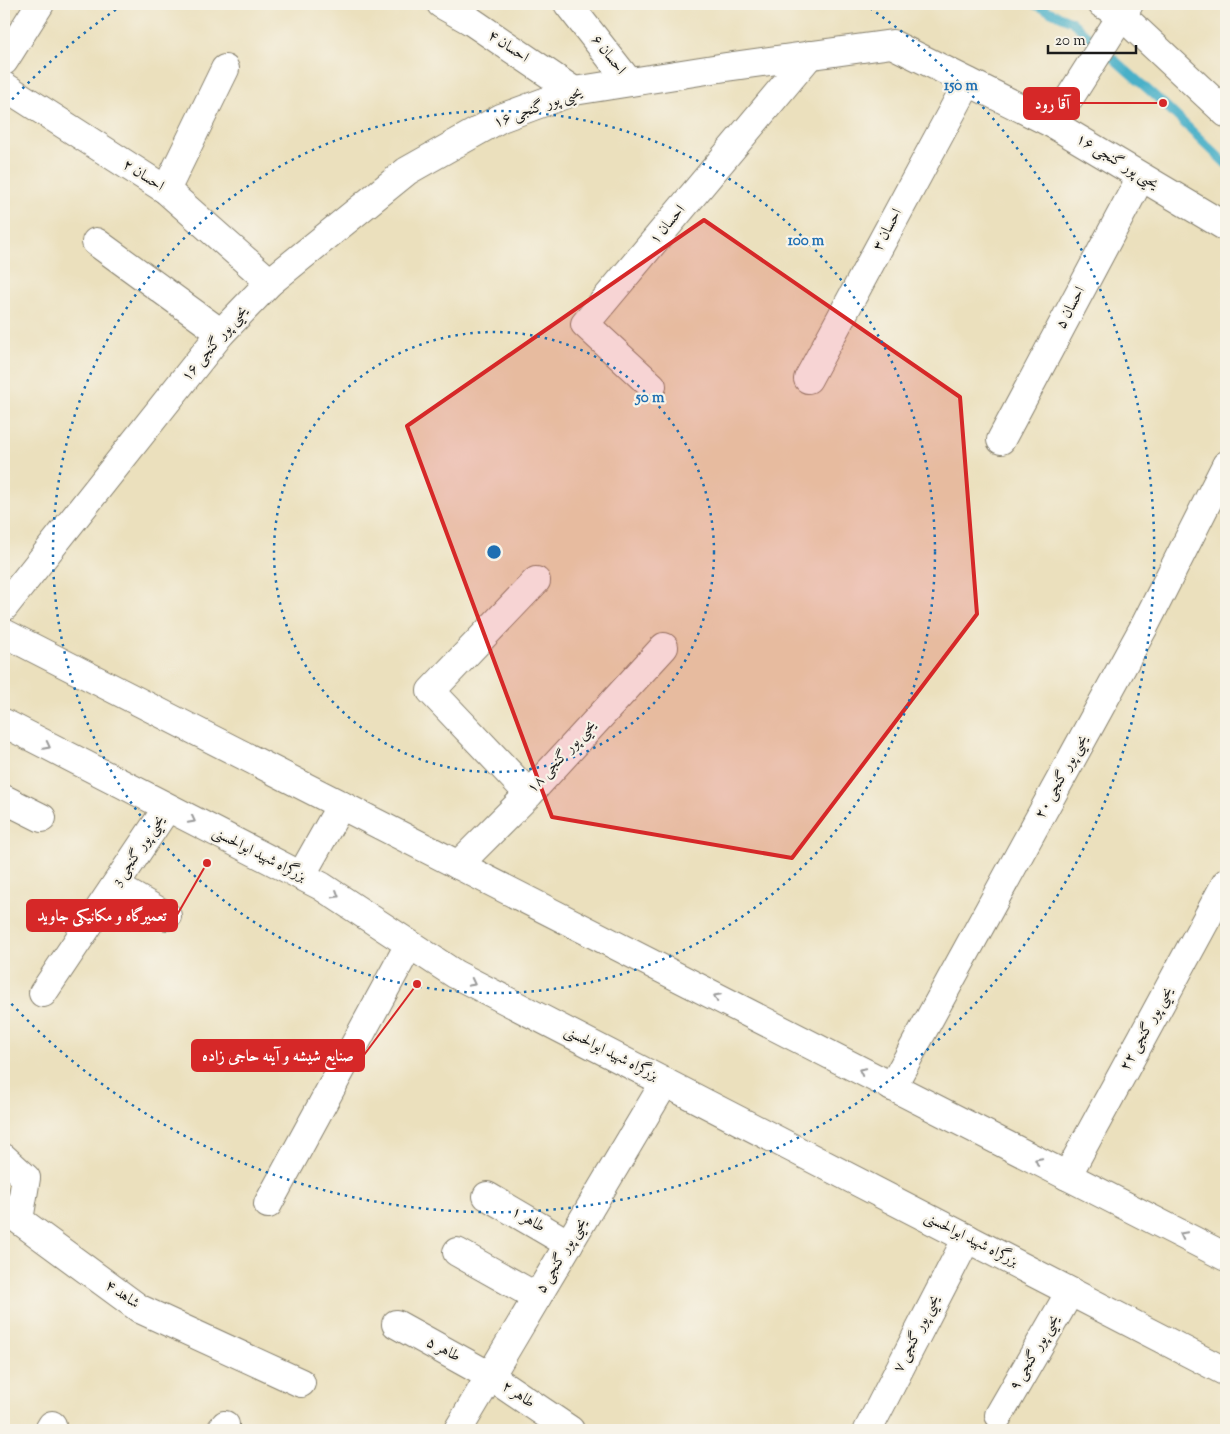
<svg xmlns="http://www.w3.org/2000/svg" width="1230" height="1434" font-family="'Sorts Mill Goudy',Amiri,serif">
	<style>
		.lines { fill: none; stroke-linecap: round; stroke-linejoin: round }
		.stream { stroke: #49b0c8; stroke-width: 9 }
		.minor-casing { stroke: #847e6c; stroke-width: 30 }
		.primary-casing { stroke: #847e6c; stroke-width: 30 }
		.minor { stroke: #fff; stroke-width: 28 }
		.primary { stroke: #fff; stroke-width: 28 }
		.oneway { stroke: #999 }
		.marked { fill: #d62828; fill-opacity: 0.2; stroke: #d62828; stroke-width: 4; stroke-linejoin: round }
		.ring { fill: none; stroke: #1f6fb2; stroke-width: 2.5; stroke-dasharray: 2.5 5 }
		.labels { text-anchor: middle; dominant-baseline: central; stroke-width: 4.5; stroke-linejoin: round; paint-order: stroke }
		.street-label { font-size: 15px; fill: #1c1c1c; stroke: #f7f3e8 }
		.centre { fill: #1f6fb2; stroke: #f7f3e8; stroke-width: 2.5 }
		.ring-label { font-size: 15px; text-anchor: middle; font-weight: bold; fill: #1f6fb2; stroke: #f7f3e8; stroke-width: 4.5; stroke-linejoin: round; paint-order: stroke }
		.leader { fill: none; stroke: #d62828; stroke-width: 2 }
		.callout-dot { fill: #d62828; stroke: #f7f3e8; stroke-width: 2 }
		.callout { fill: #d62828; stroke: #d62828; stroke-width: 2 }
		.callout-label { font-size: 16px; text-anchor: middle; font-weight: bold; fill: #fff }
	</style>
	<rect width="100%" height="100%" fill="#f7f3e8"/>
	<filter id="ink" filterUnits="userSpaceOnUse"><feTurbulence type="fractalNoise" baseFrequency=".02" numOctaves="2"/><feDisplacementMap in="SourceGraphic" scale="10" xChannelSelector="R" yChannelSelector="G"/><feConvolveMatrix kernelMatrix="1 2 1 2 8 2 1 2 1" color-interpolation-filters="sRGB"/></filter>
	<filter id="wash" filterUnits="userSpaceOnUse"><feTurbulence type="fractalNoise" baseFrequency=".0096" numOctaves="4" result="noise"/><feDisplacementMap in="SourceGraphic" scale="20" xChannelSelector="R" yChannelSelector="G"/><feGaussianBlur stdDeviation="1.12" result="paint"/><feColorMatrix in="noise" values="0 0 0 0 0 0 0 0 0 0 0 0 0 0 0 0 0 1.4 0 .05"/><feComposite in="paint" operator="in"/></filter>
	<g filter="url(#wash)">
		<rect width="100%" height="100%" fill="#ebe0bd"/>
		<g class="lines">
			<polyline class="stream" points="1033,4 1071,21 1163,103 1226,164"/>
		</g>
	</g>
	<g filter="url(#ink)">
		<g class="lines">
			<defs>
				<g id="minor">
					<polyline points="441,4 471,21 574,91"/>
					<polyline points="568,4 629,82"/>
					<polyline points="1102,4 1121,15 1226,113"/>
					<polyline points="4,61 40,4"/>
					<polyline points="4,86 166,190 270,282"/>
					<polyline points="1053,124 1129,4"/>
					<polyline points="166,190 225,69"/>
					<polyline points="96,242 221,333"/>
					<polyline points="808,379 968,82"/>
					<polyline points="652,386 585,324 810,55"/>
					<polyline points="1001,440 1141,177"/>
					<polyline points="4,607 221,333 270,282 407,171 501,118 574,91 726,67 892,44 1053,124 1226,227"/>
					<polyline points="529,794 431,691 536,581"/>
					<polyline points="4,799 42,818"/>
					<polyline points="458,865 529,794 664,647"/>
					<polyline points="115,886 167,916"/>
					<polyline points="43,993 167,808"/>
					<polyline points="892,1087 1145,625 1226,465"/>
					<polyline points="4,1158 26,1178 19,1220 140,1309 301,1383"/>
					<polyline points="1067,1176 1226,883"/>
					<polyline points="487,1196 569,1244"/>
					<polyline points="268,1204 409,945"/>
					<polyline points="457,1252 537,1297"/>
					<polyline points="396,1324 490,1376 570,1430"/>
					<polyline points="999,1415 1070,1292"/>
					<polyline points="49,1430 52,1425"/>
					<polyline points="221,1430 225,1425"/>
					<polyline points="458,1430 665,1082"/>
					<polyline points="868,1430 967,1238"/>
				</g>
				<g id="primary">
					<polyline points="4,633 1226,1257"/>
					<polyline points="4,723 321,886 455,974 1226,1372"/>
					<polyline points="301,876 341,805"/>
				</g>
			</defs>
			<use href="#minor" class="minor-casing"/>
			<use href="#primary" class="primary-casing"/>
			<use href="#minor" class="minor"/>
			<use href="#primary" class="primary"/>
		</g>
		<defs><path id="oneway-chevron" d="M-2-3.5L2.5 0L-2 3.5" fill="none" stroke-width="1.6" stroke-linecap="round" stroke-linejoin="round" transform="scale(1.25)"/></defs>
		<g class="oneway">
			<use href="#oneway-chevron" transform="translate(47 746) rotate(27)"/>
			<use href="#oneway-chevron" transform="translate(192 820) rotate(27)"/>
			<use href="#oneway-chevron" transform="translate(336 895) rotate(31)"/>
			<use href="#oneway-chevron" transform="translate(472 983) rotate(27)"/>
			<use href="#oneway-chevron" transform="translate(717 997) rotate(-153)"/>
			<use href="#oneway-chevron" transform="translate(862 1071) rotate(-153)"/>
			<use href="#oneway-chevron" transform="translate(1038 1161) rotate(-153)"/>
			<use href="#oneway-chevron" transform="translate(1183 1235) rotate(-153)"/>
		</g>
	</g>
	<path class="marked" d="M704,220l256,177 17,217 -185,244 -240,-41 -145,-391z"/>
	<g class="ring">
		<circle cx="494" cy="552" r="220"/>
		<circle cx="494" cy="552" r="441"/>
		<path d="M7 105A661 661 0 0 1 124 4M864 4A661 661 0 1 1 7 999"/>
	</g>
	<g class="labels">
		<g class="street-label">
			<text transform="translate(508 47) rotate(34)">احسان ۴</text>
			<text transform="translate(608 55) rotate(52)">احسان ۶</text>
			<text transform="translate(538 108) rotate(-20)">یحیی پور گنجی ۱۶</text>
			<text transform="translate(1117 162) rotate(31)">یحیی پور گنجی ۱۶</text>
			<text transform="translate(143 176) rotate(33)">احسان ۲</text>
			<text transform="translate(668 225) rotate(-50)">احسان ۱</text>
			<text transform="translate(888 230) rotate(-62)">احسان ۳</text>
			<text transform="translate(1071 308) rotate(-62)">احسان ۵</text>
			<text transform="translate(215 344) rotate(-50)">یحیی پور گنجی ۱۶</text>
			<text transform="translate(562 757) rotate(-47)">یحیی پور گنجی ۱۸</text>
			<text transform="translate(1062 777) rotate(-61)">یحیی پور گنجی ۲۰</text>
			<text transform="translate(139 851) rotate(-56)">یحیی پور گنجی 3</text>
			<text transform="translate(259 855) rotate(27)">بزرگراه شهید ابوالحسنی</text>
			<text transform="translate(1147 1029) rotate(-61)">یحیی پور گنجی ۲۲</text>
			<text transform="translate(611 1054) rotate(27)">بزرگراه شهید ابوالحسنی</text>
			<text transform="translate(528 1220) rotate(31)">طاهر ۱</text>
			<text transform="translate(971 1240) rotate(27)">بزرگراه شهید ابوالحسنی</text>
			<text transform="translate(562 1256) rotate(-59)">یحیی پور گنجی ۵</text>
			<text transform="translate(122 1295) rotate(35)">شاهد ۴</text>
			<text transform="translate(917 1334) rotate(-63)">یحیی پور گنجی ۷</text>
			<text transform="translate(443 1350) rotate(28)">طاهر ۵</text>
			<text transform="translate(1035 1353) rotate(-60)">یحیی پور گنجی ۹</text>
			<text transform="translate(518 1395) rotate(34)">طاهر ۲</text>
		</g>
	</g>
	<circle cx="494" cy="552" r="8" class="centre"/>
	<g class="ring-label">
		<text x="961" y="90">150 m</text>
		<text x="806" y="245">100 m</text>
		<text x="650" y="402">50 m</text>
	</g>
	<path class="leader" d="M1163 103L1079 103M207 863L177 915M417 984L364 1055"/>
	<g class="callout-dot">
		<circle cx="1163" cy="103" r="5"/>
		<circle cx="207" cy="863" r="5"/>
		<circle cx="417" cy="984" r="5"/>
	</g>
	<g class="callout">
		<rect x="1024" y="88" width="55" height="31" rx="5"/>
		<rect x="27" y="900" width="150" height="31" rx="5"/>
		<rect x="192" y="1040" width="172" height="31" rx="5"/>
	</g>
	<g class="callout-label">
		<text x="1052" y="109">آقا رود</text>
		<text x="102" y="921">تعمیرگاه و مکانیکی جاوید</text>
		<text x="278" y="1061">صنایع شیشه و آینه حاجی زاده</text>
	</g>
	<rect width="1230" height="1434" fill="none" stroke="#f7f3e8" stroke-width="20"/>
	<path d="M1048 45v8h88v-8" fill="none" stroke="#1c1c1c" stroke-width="2.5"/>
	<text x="1055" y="45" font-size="15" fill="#1c1c1c" stroke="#f7f3e8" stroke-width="4" paint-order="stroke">20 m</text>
</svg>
